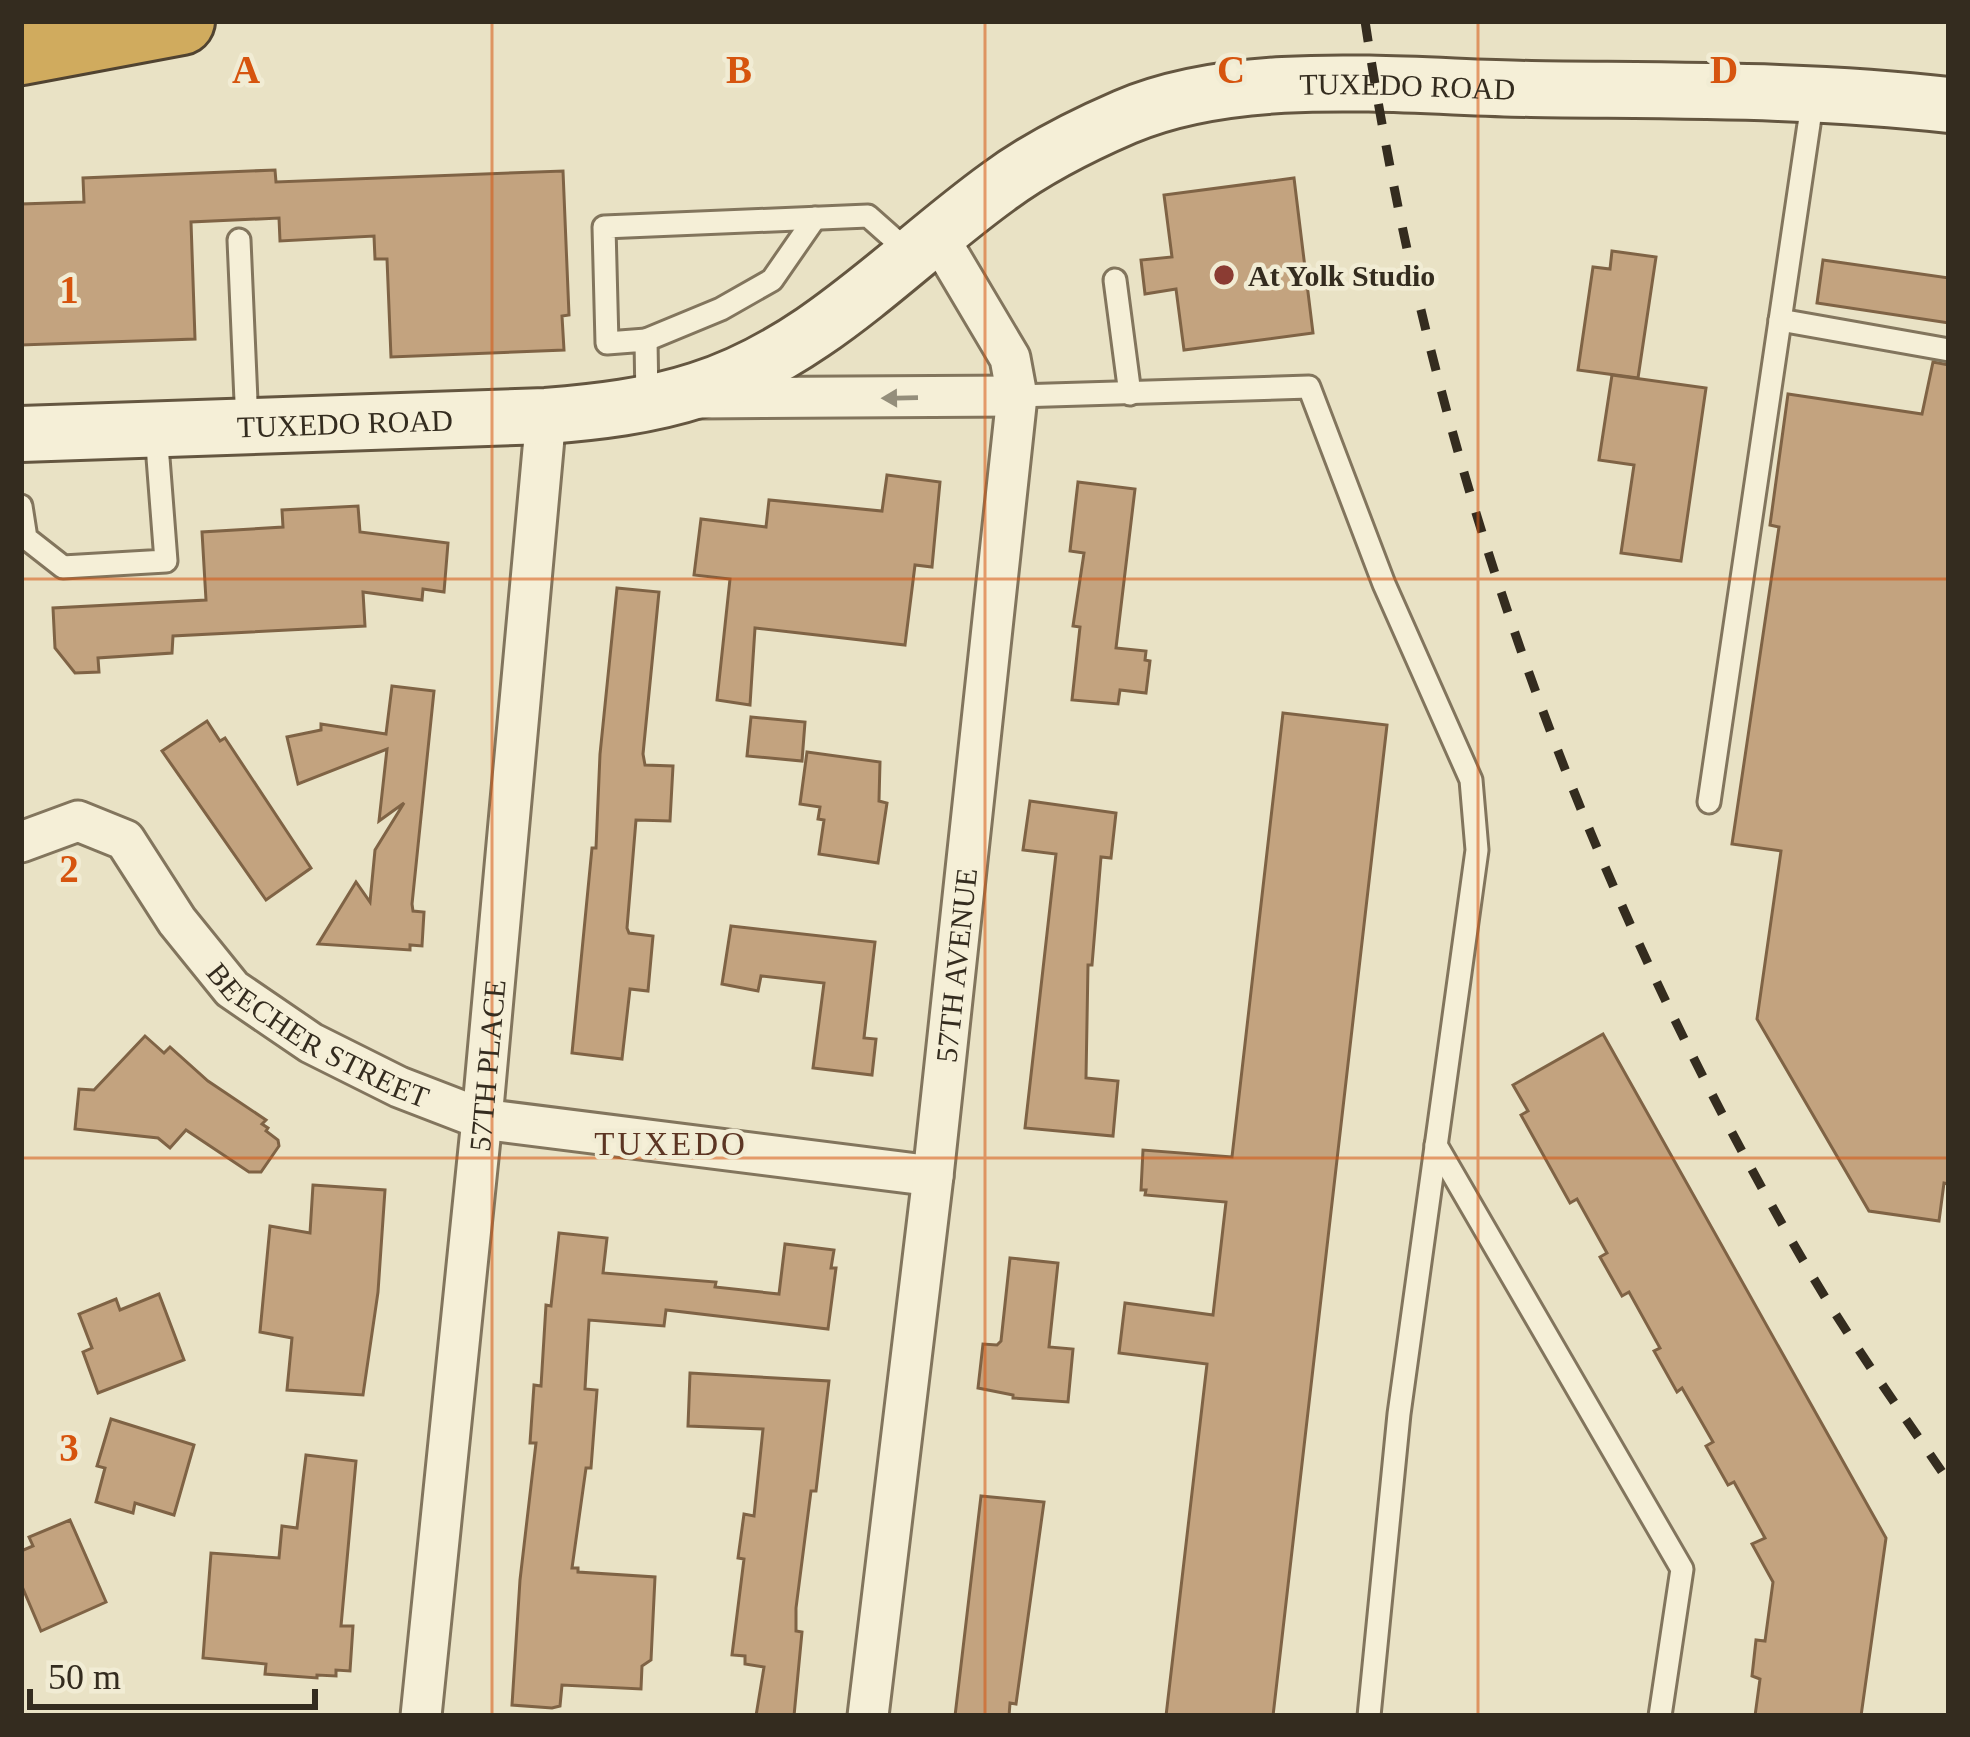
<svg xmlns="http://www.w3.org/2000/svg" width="1970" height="1737" font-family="Georgia,serif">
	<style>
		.building { fill: #c3a37f; stroke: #7f6345; stroke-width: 3 }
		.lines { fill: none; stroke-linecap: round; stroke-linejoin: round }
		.service-casing { stroke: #82755d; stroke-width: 27 }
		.minor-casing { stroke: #82755d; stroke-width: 45 }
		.secondary-casing { stroke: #645640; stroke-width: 60 }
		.motorway-casing { stroke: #504331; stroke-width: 72 }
		.service { stroke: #f5efd7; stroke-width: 21 }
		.minor { stroke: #f5efd7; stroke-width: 39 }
		.secondary { stroke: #f5efd7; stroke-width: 54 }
		.motorway { stroke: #d0ab5e; stroke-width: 66 }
		.rail { stroke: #342c1f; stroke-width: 9; stroke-dasharray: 21 21; stroke-linecap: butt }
		.oneway { fill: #948e7b }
		.grid { fill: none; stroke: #d6540e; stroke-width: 3; stroke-opacity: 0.55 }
		.poi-dot { fill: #8b3c33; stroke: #f1ecd4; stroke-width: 4.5 }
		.labels { text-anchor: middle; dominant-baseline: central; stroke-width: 9; stroke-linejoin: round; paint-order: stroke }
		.street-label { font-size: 30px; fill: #342c1f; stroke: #f1ecd4 }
		.poi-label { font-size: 30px; font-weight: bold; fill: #342c1f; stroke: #f1ecd4; text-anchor: start }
		.neighbourhood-label { font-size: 33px; letter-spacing: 3px; fill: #5c3523; stroke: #f1ecd4 }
		.grid-label { font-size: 39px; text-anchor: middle; font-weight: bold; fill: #d6540e; stroke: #f1ecd4; stroke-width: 9; stroke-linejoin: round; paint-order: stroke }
	</style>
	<rect width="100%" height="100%" fill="#e9e2c5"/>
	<g class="building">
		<polygon points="275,170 276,182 563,171 569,315 562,316 564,350 391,357 387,259 375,259 374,236 280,241 279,218 191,222 195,339 21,345 21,204 84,202 83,178"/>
		<polygon points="1294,178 1313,333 1184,350 1176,289 1145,294 1141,260 1172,257 1164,195"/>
		<polygon points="1612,251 1656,257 1638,378 1578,370 1593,267 1610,269"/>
		<polygon points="1823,260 1949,278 1949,323 1817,303"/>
		<polygon points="1933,362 1949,365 1949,1184 1944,1183 1939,1221 1869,1211 1757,1019 1781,851 1732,844 1779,527 1770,525 1788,394 1922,414"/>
		<polygon points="1612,375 1706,388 1681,561 1621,553 1634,465 1599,460"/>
		<polygon points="887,475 940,482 932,567 915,565 905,645 755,628 750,705 717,700 730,579 694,575 701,519 766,527 769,500 882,511"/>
		<polygon points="1078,482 1135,489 1116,648 1146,651 1145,660 1150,661 1146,693 1120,690 1118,704 1072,700 1080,627 1073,626 1084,553 1070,551"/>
		<polygon points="358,506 360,532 448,543 444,592 423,589 422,600 363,592 365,626 173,636 172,653 98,658 99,672 75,673 55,648 53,608 206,600 202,532 283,527 282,510"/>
		<polygon points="617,588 659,592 643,754 645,765 673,766 670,821 636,820 627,928 629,933 653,936 648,991 630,989 622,1059 572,1053 592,848 596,848 600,754"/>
		<polygon points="392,686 434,691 412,904 413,911 424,912 422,946 410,945 410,950 318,944 356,882 370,902 375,850 404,803 379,821 387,749 298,784 287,737 321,730 321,724 386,734"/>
		<polygon points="1283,713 1387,725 1273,1716 1166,1716 1207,1364 1119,1353 1125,1303 1213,1315 1226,1202 1145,1195 1146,1190 1141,1190 1143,1150 1232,1157"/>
		<polygon points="751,717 805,722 802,761 747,756"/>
		<polygon points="207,721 220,741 225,738 311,868 266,900 162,751"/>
		<polygon points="807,752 880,762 879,801 887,803 878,863 819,854 824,820 818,819 820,807 800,804"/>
		<polygon points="1030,801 1116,813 1111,858 1101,857 1092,965 1088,965 1086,1078 1118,1081 1113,1136 1025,1128 1056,854 1023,850"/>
		<polygon points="731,926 875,942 864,1038 876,1039 872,1075 813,1068 824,983 761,976 758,991 722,984"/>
		<polygon points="1603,1034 1886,1538 1861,1716 1755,1716 1760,1679 1752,1676 1756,1640 1765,1641 1773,1582 1752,1544 1765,1538 1734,1482 1728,1485 1706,1446 1713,1442 1682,1388 1677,1392 1654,1351 1660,1348 1629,1292 1622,1296 1600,1257 1607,1253 1577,1199 1570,1203 1521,1115 1528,1111 1513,1085"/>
		<polygon points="145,1036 164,1053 170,1047 208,1081 266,1120 262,1124 268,1128 266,1131 278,1140 279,1146 261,1172 249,1172 186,1130 170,1148 158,1138 75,1129 79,1089 94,1090"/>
		<polygon points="313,1185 385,1190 378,1292 363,1395 287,1390 292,1338 260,1332 270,1226 310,1233"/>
		<polygon points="559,1233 607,1238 603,1273 716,1282 715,1287 779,1294 785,1244 834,1250 831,1268 836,1268 828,1329 666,1310 664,1326 589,1320 585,1389 597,1390 591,1468 586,1468 572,1568 578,1568 578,1572 655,1577 651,1660 642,1666 641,1689 562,1685 560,1706 552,1708 512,1705 520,1580 536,1443 530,1443 534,1385 541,1386 546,1305 551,1306"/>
		<polygon points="1010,1258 1058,1263 1049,1347 1073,1349 1068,1402 1013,1398 1013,1395 978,1388 983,1344 997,1345 1001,1341"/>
		<polygon points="159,1294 184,1360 98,1393 83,1352 92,1348 79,1314 116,1299 120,1310"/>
		<polygon points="690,1373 829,1381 816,1491 811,1491 796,1608 796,1631 802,1632 794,1716 756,1716 764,1667 745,1664 745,1656 732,1655 744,1559 738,1558 744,1514 754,1516 763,1429 688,1426"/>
		<polygon points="111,1419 194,1445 174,1515 135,1503 133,1513 96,1502 105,1468 97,1466"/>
		<polygon points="306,1455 356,1461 341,1626 353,1626 350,1671 336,1670 336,1676 317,1675 317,1678 265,1674 266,1664 203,1658 211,1553 279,1558 282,1526 297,1528"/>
		<polygon points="981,1496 1044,1502 1016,1704 1010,1703 1009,1716 955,1716"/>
		<polygon points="70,1520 106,1602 41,1631 21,1584 21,1551 33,1546 29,1537"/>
	</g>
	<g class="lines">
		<defs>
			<g id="service">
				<polyline points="239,240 247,424"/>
				<polyline points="1115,280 1130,394"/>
				<polyline points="1780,320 1949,350"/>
				<polyline points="646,340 721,309 772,280 815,218"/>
				<polyline points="1017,396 1309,387 1384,584 1471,780 1477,850 1399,1414 1369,1716"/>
				<polyline points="647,402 646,340 607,343 604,227 868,216 912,255"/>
				<polyline points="21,506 26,538 63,567 166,561 156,432"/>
				<polyline points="1709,802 1813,97"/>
				<polyline points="1436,1145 1682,1569 1660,1716"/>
			</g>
			<g id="minor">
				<polyline points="698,398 1017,396"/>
				<path id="s1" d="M21,842l57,-21 47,19 52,81 55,68 79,54 88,44 83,32 451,57"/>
				<path id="s2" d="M421,1716l61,-597 64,-703"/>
				<path id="s3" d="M868,1716l65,-540 84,-780 -7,-38 -73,-123"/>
			</g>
			<g id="secondary">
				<path id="s4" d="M21,434l525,-18c51,-4 103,-10 152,-26 118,-37 203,-133 300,-203 39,-29 83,-51 127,-70 117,-50 280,-30 406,-28 139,2 280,0 418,16"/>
			</g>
			<polyline id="motorway" points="21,51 181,21"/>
		</defs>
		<use href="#service" class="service-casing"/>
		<use href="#minor" class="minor-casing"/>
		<use href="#secondary" class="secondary-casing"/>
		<use href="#motorway" class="motorway-casing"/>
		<use href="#service" class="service"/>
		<use href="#minor" class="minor"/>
		<use href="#secondary" class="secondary"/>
		<use href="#motorway" class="motorway"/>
		<path class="rail" d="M1365,21c66,440 215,857 439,1241 44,76 96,148 145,220"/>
	</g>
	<defs><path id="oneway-solid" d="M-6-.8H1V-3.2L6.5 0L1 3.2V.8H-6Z" transform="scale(3)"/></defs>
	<use class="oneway" href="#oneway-solid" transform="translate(900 398) rotate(179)"/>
	<path class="grid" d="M492,21v1695M985,21v1695M1478,21v1695M21,579h1928M21,1158h1928"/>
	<circle class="poi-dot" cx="1224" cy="275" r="12"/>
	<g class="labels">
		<g class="street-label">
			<text stroke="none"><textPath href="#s4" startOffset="1476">TUXEDO ROAD</textPath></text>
			<text stroke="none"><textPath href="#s4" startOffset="324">TUXEDO ROAD</textPath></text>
			<text stroke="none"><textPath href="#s3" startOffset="756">57TH AVENUE</textPath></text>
			<text stroke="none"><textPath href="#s1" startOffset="393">BEECHER STREET</textPath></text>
			<text stroke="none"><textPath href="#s2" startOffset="654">57TH PLACE</textPath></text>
		</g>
		<g class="poi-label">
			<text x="1248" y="275">At Yolk Studio</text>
		</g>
		<g class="neighbourhood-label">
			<text x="671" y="1144">TUXEDO</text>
		</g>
	</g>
	<g class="grid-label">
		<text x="246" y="83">A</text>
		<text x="739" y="83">B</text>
		<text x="1231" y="83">C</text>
		<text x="1724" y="83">D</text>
		<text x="69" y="303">1</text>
		<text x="69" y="882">2</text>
		<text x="69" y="1461">3</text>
	</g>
	<rect width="1970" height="1737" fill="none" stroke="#342c1f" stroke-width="48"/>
	<path d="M30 1689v18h285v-18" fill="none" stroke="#342c1f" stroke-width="6"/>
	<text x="48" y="1689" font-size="36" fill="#342c1f" stroke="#f1ecd4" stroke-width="9" paint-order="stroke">50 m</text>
</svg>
